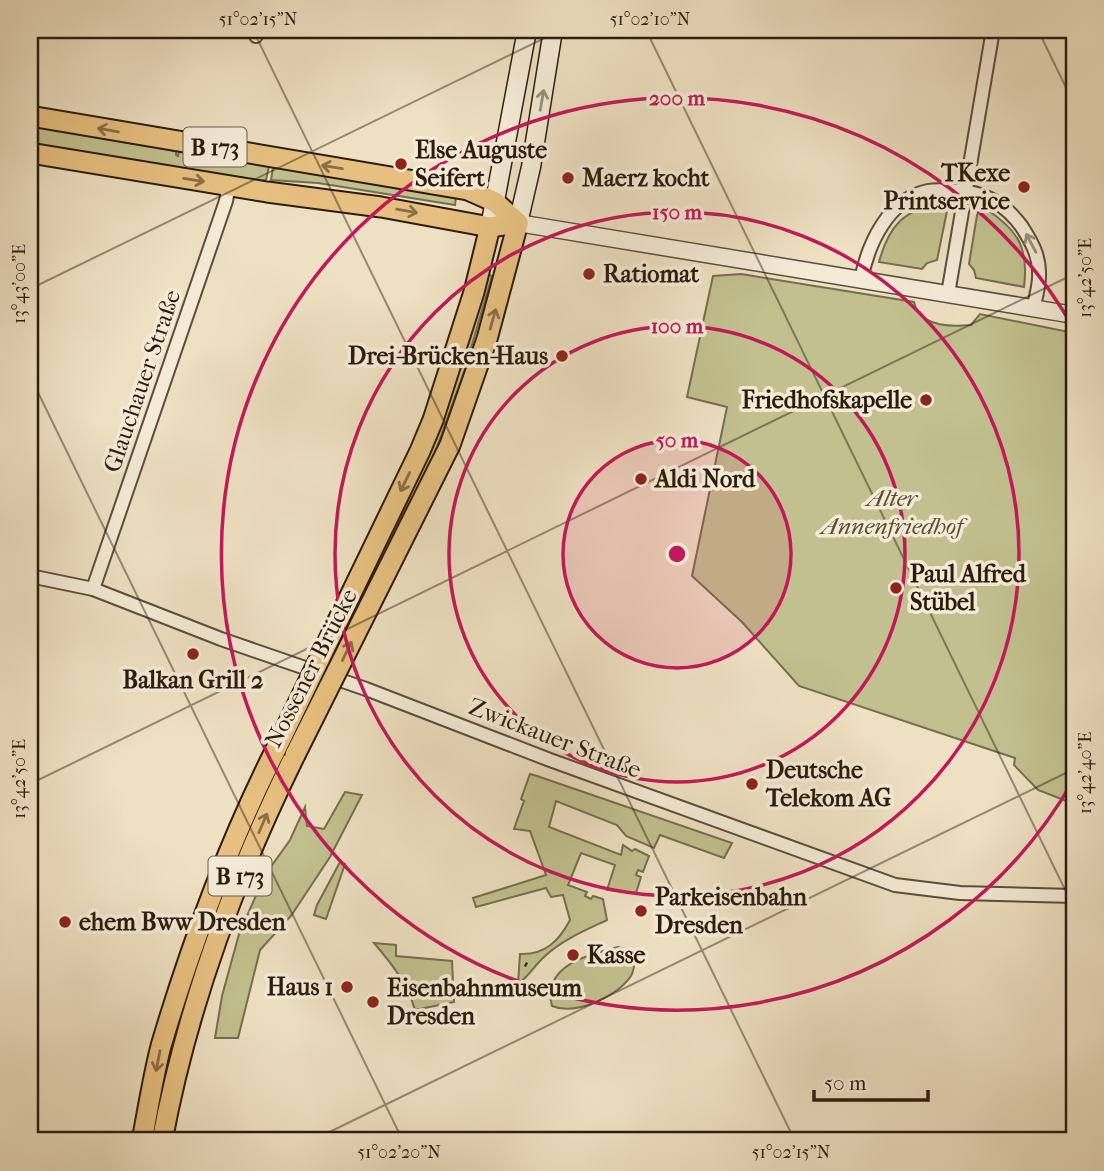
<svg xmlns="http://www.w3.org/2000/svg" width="1104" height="1171" font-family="'IM FELL French Canon',serif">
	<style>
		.green { fill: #c1c08e; stroke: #766e4e; stroke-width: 2 }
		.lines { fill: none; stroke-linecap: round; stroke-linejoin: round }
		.minor-casing { stroke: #5c4d3c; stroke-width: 16 }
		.tertiary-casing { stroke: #5c4d3c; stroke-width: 19 }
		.secondary-casing { stroke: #2c1c0f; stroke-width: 21 }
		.primary-casing { stroke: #2c1c0f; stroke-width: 23 }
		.minor { stroke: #f4ebd7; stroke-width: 12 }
		.tertiary { stroke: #f4ebd7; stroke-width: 16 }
		.secondary { stroke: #f4ebd7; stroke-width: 18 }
		.primary { stroke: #e7c081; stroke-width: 19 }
		.rail { stroke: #2c1c0f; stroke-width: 4.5; stroke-dasharray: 12 12; stroke-linecap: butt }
		.primary-bridge-casing { stroke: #2c1c0f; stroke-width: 23; stroke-linecap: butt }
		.primary-bridge { stroke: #e7c081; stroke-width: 19 }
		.oneway { stroke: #9a8e7d }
		.oneway2 { stroke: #8a6e48 }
		.ticks { fill: none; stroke: #2c1c0f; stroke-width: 2; stroke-opacity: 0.45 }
		.ring { fill: none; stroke: #c2185b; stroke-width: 3.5 }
		.poi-dot { fill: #8f2418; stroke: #f4ebd7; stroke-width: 2.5 }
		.labels { text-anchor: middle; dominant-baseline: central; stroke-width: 7; stroke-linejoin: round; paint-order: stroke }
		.shield { fill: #f4ebd7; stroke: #685a4b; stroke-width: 2 }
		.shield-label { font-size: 23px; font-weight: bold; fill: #2c1c0f }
		.poi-label { font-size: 24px; font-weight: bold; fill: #2c1c0f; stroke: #f4ebd7; text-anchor: start }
		.street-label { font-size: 24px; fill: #2c1c0f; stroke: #f4ebd7 }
		.park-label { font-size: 24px; font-style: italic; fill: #594d35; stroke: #f4ebd7 }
		.centre { fill: #c2185b; stroke: #f4ebd7; stroke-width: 3.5 }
		.ring-label { font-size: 21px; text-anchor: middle; font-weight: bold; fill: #c2185b; stroke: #f4ebd7; stroke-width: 7; stroke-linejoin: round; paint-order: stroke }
		.neatline { fill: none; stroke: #2c1c0f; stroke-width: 2.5 }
		.ticks-label { font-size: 18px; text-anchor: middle; fill: #2c1c0f }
	</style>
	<rect width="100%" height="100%" fill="#eee0c2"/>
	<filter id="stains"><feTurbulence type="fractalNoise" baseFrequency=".00286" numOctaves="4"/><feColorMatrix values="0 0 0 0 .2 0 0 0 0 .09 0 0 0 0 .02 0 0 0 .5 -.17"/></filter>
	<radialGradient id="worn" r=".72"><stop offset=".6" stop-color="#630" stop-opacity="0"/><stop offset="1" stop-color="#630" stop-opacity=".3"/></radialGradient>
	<g class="green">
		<polygon points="30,126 176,151 176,155 178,156 179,151 269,166 266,180 237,180 30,145"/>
		<polygon points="273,167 456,197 455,205 318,183 271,180"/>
		<path d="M940,201l6,4 1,6 -10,49 -10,3 -5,6 -43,-7c10,-37 24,-50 61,-61z"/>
		<path d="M986,209c32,21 43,39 38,78l-48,-9 -2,-8 -5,-6 8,-49 3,-5z"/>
		<polygon points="487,274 492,276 465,369 431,464 382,562 437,431 460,367"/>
		<path d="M741,274l173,28c5,25 36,25 57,23l9,-11 94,19v471l-36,-14 -24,-25 1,-7 -216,-72 -57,-64 -50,-46 35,-169 -40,-10 26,-121z"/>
		<path d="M530,774l7,2 195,67 -8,15 -64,-23 -6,13 -28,-12 -9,-11 -61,-24 -7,26 72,28 2,-10 9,6 3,-2 14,7 -6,16 -5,-2 -2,5 5,2 -5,16 -29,-3 8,-25 -34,-12 -13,32 19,7 -2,4 6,3 2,-3 10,3 4,21c-21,10 -45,20 -62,36 -10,9 -16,20 -27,28l2,-30c25,1 39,-13 50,-34l-7,-25 -12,2 -5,-9 -70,19 -3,-9 73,-23 -16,-44 -16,-2 10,-28 -3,-2z"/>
		<polygon points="345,792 362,795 330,857 291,916 260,950 238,1038 215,1038 222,996 239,934 265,875 290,840 305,807 307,826 324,829"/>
		<polygon points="340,862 345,864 326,919 314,915 317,905"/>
		<path d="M374,943l22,2v11l56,5 2,41 -39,8c-8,-27 -23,-46 -41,-67z"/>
		<path d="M618,947l10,3 7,10c-1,5 -1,11 -4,16 -13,20 -55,40 -79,30 -11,-40 37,-52 66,-59z"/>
	</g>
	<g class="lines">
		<defs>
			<g id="minor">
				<polyline points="256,36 257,30"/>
				<path d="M861,280c7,-36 27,-81 67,-89 10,-2 22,0 32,0 27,2 47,15 62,36 9,14 17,28 17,45 1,12 -3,25 -6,37"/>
				<polyline points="948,294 993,30"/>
				<polyline points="30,576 93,589 221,639 366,689 550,760 895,885 960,893 1074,896"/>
				<polyline points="93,589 226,201 229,185"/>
			</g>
			<polyline id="tertiary" points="518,223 1074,315"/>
			<g id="secondary">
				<polyline points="518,223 531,167 553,30"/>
				<polyline points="490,227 527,30"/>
			</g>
			<g id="primary">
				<polyline points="30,116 468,190 495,202 518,223"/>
				<polyline points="30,153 267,192 381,207 490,227 518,223"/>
				<polyline points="433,420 474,292 490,227"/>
				<polyline points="450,445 487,339 518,223"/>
				<path d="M142,1141c6,-31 11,-64 19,-95 30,-101 67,-201 114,-295"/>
				<path d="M162,1141c25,-135 72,-262 133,-386"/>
			</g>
		</defs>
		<use href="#minor" class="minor-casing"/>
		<use href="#tertiary" class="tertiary-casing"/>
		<use href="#secondary" class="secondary-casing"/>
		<use href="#primary" class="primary-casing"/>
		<use href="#minor" class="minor"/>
		<use href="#tertiary" class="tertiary"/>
		<use href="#secondary" class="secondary"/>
		<use href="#primary" class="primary"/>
		<polyline class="rail" points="525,964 527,965"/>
		<defs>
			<g id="primary-bridge">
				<polyline points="275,751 420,451 433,420"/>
				<polyline points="295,755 450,445"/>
			</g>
		</defs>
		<use href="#primary-bridge" class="primary-bridge-casing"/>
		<use href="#primary-bridge" class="primary-bridge"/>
	</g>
	<defs><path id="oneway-shaft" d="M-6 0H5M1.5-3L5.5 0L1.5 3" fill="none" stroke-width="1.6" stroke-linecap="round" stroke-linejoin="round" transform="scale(1.75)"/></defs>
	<g class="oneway">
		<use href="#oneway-shaft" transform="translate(542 100) rotate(-80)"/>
		<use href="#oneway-shaft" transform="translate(1031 243) rotate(-118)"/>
	</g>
	<g class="oneway2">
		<use href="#oneway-shaft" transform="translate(108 130) rotate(-170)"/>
		<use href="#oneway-shaft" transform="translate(332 167) rotate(-171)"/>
		<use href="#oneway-shaft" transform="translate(194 180) rotate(9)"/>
		<use href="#oneway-shaft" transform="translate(407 211) rotate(10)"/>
		<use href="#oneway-shaft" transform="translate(493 319) rotate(-74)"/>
		<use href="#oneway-shaft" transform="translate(405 482) rotate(116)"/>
		<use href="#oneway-shaft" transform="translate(347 651) rotate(-64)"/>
		<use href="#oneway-shaft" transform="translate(263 823) rotate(-67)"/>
		<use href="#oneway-shaft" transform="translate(158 1061) rotate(101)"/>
	</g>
	<path class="ticks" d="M253,30l542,1111M646,30l428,878M1038,30l36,74M30,289l531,-259M30,376l373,765M30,784l1044,-510M311,1141l763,-372"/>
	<circle cx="677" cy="554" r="114" fill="#c2185b" fill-opacity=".12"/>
	<g class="ring">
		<circle cx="677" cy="554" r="114"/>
		<circle cx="677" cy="554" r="228"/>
		<circle cx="677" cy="554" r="342"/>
		<path d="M1074 779A456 456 0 1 1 1074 329"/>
	</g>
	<g class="poi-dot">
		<circle cx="401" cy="164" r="7"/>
		<circle cx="568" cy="178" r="7"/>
		<circle cx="1024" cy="187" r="7"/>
		<circle cx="589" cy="274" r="7"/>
		<circle cx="562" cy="356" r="7"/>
		<circle cx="926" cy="400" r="7"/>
		<circle cx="641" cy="479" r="7"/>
		<circle cx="896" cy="588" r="7"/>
		<circle cx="193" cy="654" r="7"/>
		<circle cx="752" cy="784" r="7"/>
		<circle cx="641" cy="911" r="7"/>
		<circle cx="65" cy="922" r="7"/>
		<circle cx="573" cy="955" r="7"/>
		<circle cx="347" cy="987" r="7"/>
		<circle cx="373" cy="1002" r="7"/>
	</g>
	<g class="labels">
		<g class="shield">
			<rect x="183.5" y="127.5" width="63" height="39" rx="5"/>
			<rect x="208.5" y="856.5" width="63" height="39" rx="5"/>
		</g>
		<g class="shield-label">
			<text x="215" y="147">B 173</text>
			<text x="240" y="876">B 173</text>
		</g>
		<g class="poi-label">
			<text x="415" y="150">Else Auguste<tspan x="415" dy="28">Seifert</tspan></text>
			<text x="1010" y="173" text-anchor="end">TKexe<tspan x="1010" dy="28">Printservice</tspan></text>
			<text x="582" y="178">Maerz kocht</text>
			<text x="603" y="274">Ratiomat</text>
			<text x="548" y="356" text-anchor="end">Drei-Brücken-Haus</text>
			<text x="912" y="400" text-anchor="end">Friedhofskapelle</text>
			<text x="655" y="479">Aldi Nord</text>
			<text x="910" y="574">Paul Alfred<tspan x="910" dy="28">Stübel</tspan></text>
			<text x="193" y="680" text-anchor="middle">Balkan Grill 2</text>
			<text x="766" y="770">Deutsche<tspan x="766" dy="28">Telekom AG</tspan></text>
			<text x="655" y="897">Parkeisenbahn<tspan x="655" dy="28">Dresden</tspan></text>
			<text x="79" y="922">ehem Bww Dresden</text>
			<text x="587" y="955">Kasse</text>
			<text x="333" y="987" text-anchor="end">Haus 1</text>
			<text x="387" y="988">Eisenbahnmuseum<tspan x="387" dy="28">Dresden</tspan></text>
		</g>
		<g class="street-label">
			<text transform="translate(142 381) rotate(-71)">Glauchauer Straße</text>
			<text transform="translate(311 668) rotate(-63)">Nossener Brücke</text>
			<text transform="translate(555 738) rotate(21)">Zwickauer Straße</text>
		</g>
		<g class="park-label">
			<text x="892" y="498">Alter<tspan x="892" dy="28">Annenfriedhof</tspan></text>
		</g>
	</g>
	<circle cx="677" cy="554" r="10" class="centre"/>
	<g class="ring-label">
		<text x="677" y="105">200 m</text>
		<text x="677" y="219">150 m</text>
		<text x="677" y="333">100 m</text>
		<text x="677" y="447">50 m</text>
	</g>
	<rect width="1104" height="1171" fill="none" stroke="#eee0c2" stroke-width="77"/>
	<path d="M814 1090v10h114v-10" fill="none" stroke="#2c1c0f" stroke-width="3.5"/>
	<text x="824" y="1090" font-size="21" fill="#2c1c0f" stroke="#f4ebd7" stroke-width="5" paint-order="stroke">50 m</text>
	<rect x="38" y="38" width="1028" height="1094" class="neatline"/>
	<g class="ticks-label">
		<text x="258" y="25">51°02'15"N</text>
		<text x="650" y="25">51°02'10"N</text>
		<text transform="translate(1085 278) rotate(-90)" y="6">13°42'50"E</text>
		<text transform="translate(19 284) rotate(-90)" y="6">13°43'00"E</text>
		<text transform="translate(1085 773) rotate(-90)" y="6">13°42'40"E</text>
		<text transform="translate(19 779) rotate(-90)" y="6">13°42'50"E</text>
		<text x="399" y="1158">51°02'20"N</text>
		<text x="791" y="1158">51°02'15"N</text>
	</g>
	<rect width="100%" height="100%" filter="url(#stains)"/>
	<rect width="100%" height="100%" fill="url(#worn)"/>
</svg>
